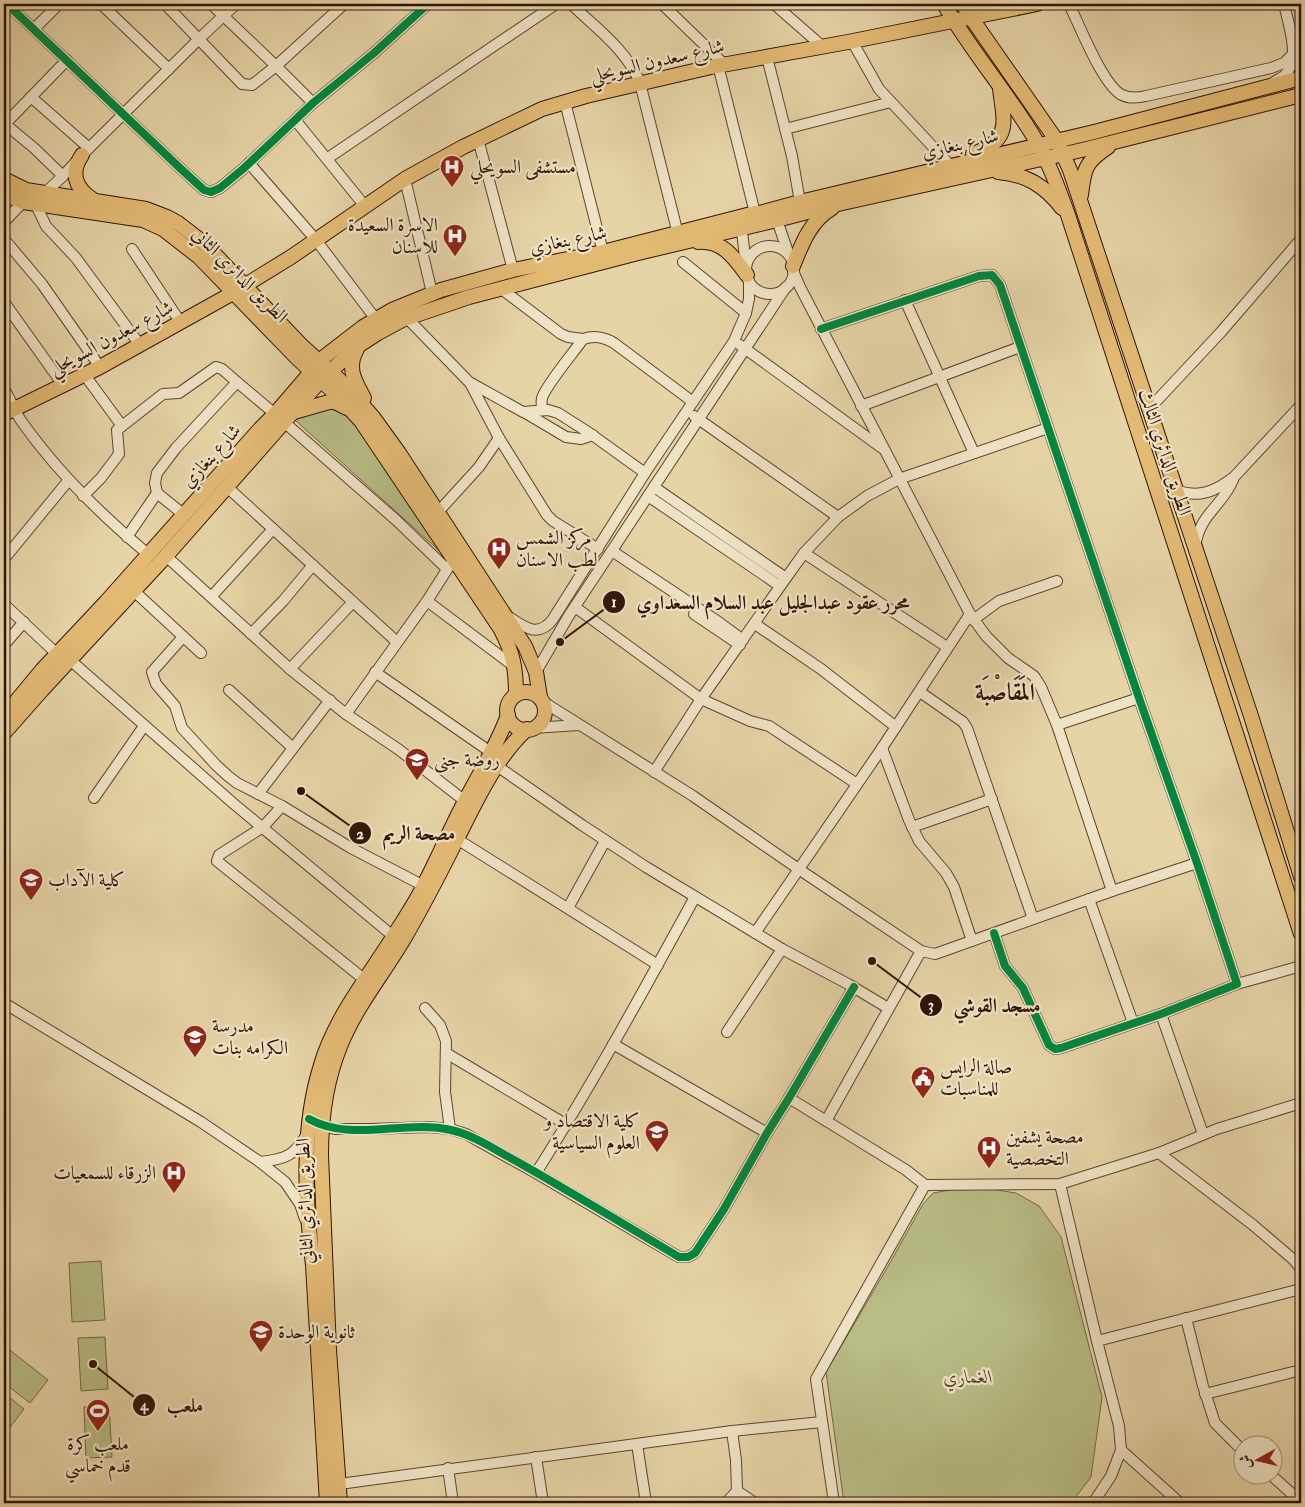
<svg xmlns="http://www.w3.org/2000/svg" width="1305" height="1507" font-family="'IM FELL Double Pica',Amiri,serif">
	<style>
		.green { fill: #b8bc85; stroke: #746845 }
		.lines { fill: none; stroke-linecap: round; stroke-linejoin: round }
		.minor-casing { stroke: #5d442e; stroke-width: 12 }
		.major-casing { stroke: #2f1405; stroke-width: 16 }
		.minor { stroke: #efe3c6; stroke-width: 10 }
		.major { stroke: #e3ba74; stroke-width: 14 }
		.cycleway-casing { stroke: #efe3c6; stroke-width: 11 }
		.cycleway { stroke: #00873e; stroke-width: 8 }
		.labels { text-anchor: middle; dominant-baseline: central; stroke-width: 4.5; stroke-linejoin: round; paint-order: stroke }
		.street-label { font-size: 19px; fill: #2f1405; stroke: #efe3c6 }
		.poi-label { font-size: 19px; fill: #2f1405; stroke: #efe3c6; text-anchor: start }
		.park-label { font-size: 19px; font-style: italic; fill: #58462b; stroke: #efe3c6 }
		.district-label { font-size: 24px; font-weight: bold; fill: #2f1405; stroke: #efe3c6 }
		.leader { fill: none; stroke: #2f1405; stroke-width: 2 }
		.callout-dot { fill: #2f1405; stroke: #efe3c6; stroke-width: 2 }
		.mark-label { font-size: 15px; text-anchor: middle; font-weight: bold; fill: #fff }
		.callout-label { font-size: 20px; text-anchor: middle; font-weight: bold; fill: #2f1405; stroke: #efe3c6; stroke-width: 4.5; stroke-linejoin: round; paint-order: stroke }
	</style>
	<rect width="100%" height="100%" fill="#e6d4a7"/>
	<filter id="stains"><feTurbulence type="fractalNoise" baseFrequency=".004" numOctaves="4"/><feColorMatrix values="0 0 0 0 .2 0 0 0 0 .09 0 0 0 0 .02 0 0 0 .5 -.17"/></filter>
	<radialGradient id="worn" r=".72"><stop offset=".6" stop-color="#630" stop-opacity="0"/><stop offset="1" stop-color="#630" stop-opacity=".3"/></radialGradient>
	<g class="green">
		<polygon points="320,406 341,410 354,419 445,556 295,420 305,411"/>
		<polygon points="984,1188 1016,1193 1039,1206 1061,1237 1102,1397 1091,1477 1071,1503 844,1503 826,1372 887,1268 923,1204 933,1193 950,1190"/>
		<polygon points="101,1261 105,1320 72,1322 69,1263"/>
		<polygon points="105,1337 108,1389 81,1391 78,1338"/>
		<polygon points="6,1347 48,1380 30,1403 4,1383 4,1350"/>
		<polygon points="4,1393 24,1409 8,1430 4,1428"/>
		<polygon points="109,1405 112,1457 86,1458 84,1407"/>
	</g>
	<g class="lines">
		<defs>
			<g id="minor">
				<polyline points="7,4 181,169 204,190 211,192 220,188 243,169 313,103 374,53 428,4"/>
				<polyline points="101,4 169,69"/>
				<polyline points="165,4 242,84 252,85 276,66 344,4"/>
				<polyline points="211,4 276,66 313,103"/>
				<path d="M571,4c25,24 56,46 69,79l38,151"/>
				<polyline points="662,4 724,64"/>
				<polyline points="774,4 822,46"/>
				<path d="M1069,4c10,20 34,82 53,91 8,4 16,3 24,1l125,-28 13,-5 9,-9"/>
				<polyline points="35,28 59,4"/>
				<polyline points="852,41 879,89 948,163"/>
				<polyline points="767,57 792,156 800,202"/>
				<polyline points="718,65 755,213"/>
				<path d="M1274,82c3,-2 7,-4 10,-6 18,-16 4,-53 0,-72"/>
				<polyline points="31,97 89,148"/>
				<polyline points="565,102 603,252"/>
				<polyline points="296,121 364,205"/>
				<polyline points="5,124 34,148 63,176"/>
				<polyline points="4,125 67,60"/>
				<polyline points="785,129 891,102"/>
				<polyline points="478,139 513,270"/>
				<polyline points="328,158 556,4"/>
				<polyline points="249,163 316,240 375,318"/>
				<polyline points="405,179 432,293"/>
				<polyline points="773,215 777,220 789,255"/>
				<polyline points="4,222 23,202"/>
				<polyline points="741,223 746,266"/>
				<polyline points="4,239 42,284 100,367"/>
				<circle cx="770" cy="270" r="24"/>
				<polyline points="132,249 181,323"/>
				<polyline points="683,262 746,313"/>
				<polyline points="500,288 561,334 568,337 583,339"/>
				<polyline points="905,300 974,453"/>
				<polyline points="4,302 63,385"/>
				<polyline points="407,318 470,383 499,438 547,515 553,521 598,549"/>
				<polyline points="821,329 979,276 992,275 1000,285 1139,698 1197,863 1237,984 1161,1014 1061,1048 1055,1049 1049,1045 1023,988 1005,966 994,933"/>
				<polyline points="140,345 76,258 46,226 36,205 45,193 63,176 82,155 199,39 236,4"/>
				<polyline points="740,345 882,448"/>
				<polyline points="84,374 122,426"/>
				<polyline points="471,383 523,412 548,410 558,413 588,432 645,473"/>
				<path d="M4,389c7,11 10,22 18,33 36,51 79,93 127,133"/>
				<polyline points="861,406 1020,347"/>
				<polyline points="1149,409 1221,332 1301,239"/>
				<path d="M542,410c0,-4 -1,-8 0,-12 4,-13 32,-46 41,-59 12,-4 21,-2 31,4l79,59"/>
				<polyline points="524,412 566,437 581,439 593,435"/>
				<polyline points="694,416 838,517"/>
				<polyline points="284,422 396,520 447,569"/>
				<polyline points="226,486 397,642"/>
				<polyline points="654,487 786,578"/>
				<path d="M1176,490c23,9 40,1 58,-13l67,-72"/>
				<polyline points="83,496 101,478 119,454 117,430 163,394 179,393 216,367 222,369 237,382"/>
				<polyline points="648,496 780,586"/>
				<polyline points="438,512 479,467 499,438"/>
				<polyline points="183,514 157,493 155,483 157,473 176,448 237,382 275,414"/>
				<polyline points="127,537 157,493"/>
				<path d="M1195,547c5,-34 26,-39 38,-67"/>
				<polyline points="612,551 720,623 743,640"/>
				<polyline points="804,553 947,647"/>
				<polyline points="166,556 290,669 346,714 398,749 465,801"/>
				<polyline points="4,559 68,481"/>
				<polyline points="134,591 201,653"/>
				<polyline points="212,596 273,529"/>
				<polyline points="427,601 515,667"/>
				<polyline points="4,604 57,654"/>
				<polyline points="575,607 701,699 750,721 769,726 857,784"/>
				<polyline points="694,614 740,645"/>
				<polyline points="970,614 986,636 1008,658 1034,676 1041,687 1057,725 1112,891"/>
				<path d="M509,617c16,11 30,21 44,2l92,-146 89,-132 12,-28 3,-14v-18"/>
				<polyline points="973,620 999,601 1057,581"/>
				<polyline points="755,624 821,669 896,727"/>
				<polyline points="251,634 283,601 313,565"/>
				<polyline points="183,637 152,672 156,684 175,706 182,728 216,765 228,776 237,783 282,806 351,848 424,886"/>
				<polyline points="4,645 24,622"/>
				<polyline points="69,659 234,804 393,936"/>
				<polyline points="290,669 353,602"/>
				<polyline points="375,672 492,753"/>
				<polyline points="536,672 568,617 786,287"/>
				<polyline points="229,690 293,748"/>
				<polyline points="920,692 963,722 967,728 1033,919"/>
				<polyline points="542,701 693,796 800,870 921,951 935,954 1112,891 1197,863"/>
				<polyline points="346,714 427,601 450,565"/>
				<polyline points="1057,725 1139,698"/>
				<polyline points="533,728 579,725"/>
				<polyline points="882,748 909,820 919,841 946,873 954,887 972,941"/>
				<polyline points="497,766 582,825 646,867 782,949 848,984 888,1008"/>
				<polyline points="654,772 701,699 786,578 804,553 838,517 867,496 899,479 1048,428"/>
				<polyline points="258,794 330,700"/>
				<polyline points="94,798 144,726"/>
				<polyline points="282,806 263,827 219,855 217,861 365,980"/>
				<polyline points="912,827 992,799"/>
				<polyline points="457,839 658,965"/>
				<polyline points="1291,842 1301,838"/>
				<polyline points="1089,899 1133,1023"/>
				<polyline points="568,908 605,841"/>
				<polyline points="755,933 882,748 970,614 800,287 793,271"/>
				<polyline points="1237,984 1301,966"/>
				<polyline points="4,1003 201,1122 260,1162 285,1182 300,1204 305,1219"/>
				<polyline points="425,1008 440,1025 446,1041 445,1092 450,1129"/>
				<polyline points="1161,1014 1203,1134"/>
				<polyline points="727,1032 782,949"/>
				<polyline points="613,1044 767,1133"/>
				<polyline points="446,1053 567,1125"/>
				<polyline points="789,1098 906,1170 925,1185 1060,1184 1159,1153 1217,1129 1301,1103"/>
				<polyline points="826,1121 921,951"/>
				<polyline points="317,1124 335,1129 370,1129 428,1127 450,1129 466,1134 536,1173 679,1257 688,1257 695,1253 724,1209 767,1133 789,1098 854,987"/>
				<polyline points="1159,1153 1253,1225 1294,1260 1301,1269"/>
				<path d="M260,1162c26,-3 34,-6 47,-28"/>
				<path d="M536,1173c57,-90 108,-183 159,-276"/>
				<polyline points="1060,1184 1097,1341"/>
				<polyline points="1186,1318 1203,1386 1215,1423 1242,1450"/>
				<polyline points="1205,1394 1301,1370"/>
				<polyline points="732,1431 736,1460 737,1491 755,1503"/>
				<polyline points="637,1444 646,1503"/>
				<polyline points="1121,1450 1180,1503"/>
				<polyline points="536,1457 543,1503"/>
				<polyline points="448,1468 453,1503"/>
				<polyline points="1270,1474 1301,1502"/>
				<polyline points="332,1485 732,1431 822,1422"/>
				<polyline points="726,1503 737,1491"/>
				<polyline points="834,1503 816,1379 925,1185"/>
				<polyline points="1093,1503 1111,1476 1121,1450 1119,1426 1097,1341 1301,1289"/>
			</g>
			<g id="major">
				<path d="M944,4c28,49 66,91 94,140 13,22 21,47 30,71l233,719"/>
				<polyline points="963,4 970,16 1057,141 1070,170 1251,716 1301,877"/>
				<path d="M973,154c39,-14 31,-32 27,-65"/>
				<path d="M82,155c-12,17 -7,33 10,44"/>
				<path d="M998,172c28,2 47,14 64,36"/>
				<polyline points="4,179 26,190 146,209 167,217 178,223 204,243 302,346 345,385 373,417 399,453 525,646 536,672 540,697"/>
				<path d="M4,194l19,8 120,18 20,9 36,28 99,102 41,38 22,24 139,207c13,24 16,40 16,67"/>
				<path d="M1081,195c3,-26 4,-33 27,-48"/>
				<path d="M698,242c24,-2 36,15 49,33"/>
				<path d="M793,266c9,-22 17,-45 39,-58"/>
				<polyline points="244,286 291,257 405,179 463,147 542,109 586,96 711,67 848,42 1037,4"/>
				<path d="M357,349c-11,19 -2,32 7,49"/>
				<polyline points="294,412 329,402 335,402 347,408"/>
				<polyline points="4,414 100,367 233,293"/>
				<circle cx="526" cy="711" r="19"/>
				<polyline points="4,716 42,670 106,602 260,429 275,414 324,357 363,327 392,310 441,290 513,270 603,252 755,213 756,214 800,202 1094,132 1301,78"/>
				<polyline points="4,733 42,690 166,556 321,380 358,346 378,333 404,319 469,297 638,253 777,220 838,204 1082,150 1301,95"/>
				<path d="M327,1503l-14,-238c-8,-65 -12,-137 8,-200 14,-48 48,-89 74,-131 10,-16 21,-32 29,-49 14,-27 26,-55 40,-82 15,-29 33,-57 44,-88"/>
				<path d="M340,1503l-11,-153 -8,-195c0,-39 5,-75 20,-111 16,-39 43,-71 64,-107 19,-33 36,-66 53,-100 18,-36 39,-81 69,-108"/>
			</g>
		</defs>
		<use href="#minor" class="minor-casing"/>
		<use href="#major" class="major-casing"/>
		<use href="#minor" class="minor"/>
		<use href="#major" class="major"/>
		<defs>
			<g id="cycleway">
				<polyline points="7,4 181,169 204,190 211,192 220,188 243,169 313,103 374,53 428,4"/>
				<polyline points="821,329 979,276 992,275 1000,285 1139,698 1197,863 1237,984 1161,1014 1061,1048 1055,1049 1049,1045 1023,988 1005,966 994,933"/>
				<path d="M309,1119c43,24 96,0 142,11 23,5 44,20 65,31 55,31 109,64 163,96h9l7,-4 29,-44 43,-76 22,-35 65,-111"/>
			</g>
		</defs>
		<use href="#cycleway" class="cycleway-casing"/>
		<use href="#cycleway" class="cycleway"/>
	</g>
	<defs>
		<symbol id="hospital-pin" viewBox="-11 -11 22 30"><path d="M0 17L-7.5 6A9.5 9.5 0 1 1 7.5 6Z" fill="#8f2418" stroke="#efe3c6"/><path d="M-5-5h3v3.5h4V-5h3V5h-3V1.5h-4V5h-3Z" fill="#fff"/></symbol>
		<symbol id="school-pin" viewBox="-11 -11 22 30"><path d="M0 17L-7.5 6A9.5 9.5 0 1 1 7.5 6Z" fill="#8f2418" stroke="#efe3c6"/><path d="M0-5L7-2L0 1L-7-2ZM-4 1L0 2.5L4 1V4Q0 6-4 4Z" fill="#fff"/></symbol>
		<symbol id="university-pin" viewBox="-11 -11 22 30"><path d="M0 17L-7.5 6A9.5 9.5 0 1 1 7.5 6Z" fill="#8f2418" stroke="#efe3c6"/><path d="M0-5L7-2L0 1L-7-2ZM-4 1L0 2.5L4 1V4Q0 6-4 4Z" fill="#fff"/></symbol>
		<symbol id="civic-pin" viewBox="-11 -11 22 30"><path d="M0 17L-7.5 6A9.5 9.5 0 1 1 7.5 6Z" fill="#8f2418" stroke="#efe3c6"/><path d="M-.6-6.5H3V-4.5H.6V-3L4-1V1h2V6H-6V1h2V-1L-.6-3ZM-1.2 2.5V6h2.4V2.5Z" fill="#fff"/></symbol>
		<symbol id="stadium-pin" viewBox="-11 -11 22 30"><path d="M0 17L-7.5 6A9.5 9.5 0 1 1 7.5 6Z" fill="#8f2418" stroke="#efe3c6"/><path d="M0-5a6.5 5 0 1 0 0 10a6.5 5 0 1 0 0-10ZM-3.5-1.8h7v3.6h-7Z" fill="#fff"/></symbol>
	</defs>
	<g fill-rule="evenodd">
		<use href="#hospital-pin" x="438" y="153" width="28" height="38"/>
		<use href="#hospital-pin" x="441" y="222" width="28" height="38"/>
		<use href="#hospital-pin" x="485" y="535" width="28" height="38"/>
		<use href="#school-pin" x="403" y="746" width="28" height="38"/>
		<use href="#university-pin" x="17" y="866" width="28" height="38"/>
		<use href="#school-pin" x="181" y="1023" width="28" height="38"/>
		<use href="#civic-pin" x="909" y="1064" width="28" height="38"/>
		<use href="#university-pin" x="643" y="1118" width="28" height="38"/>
		<use href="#hospital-pin" x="975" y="1134" width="28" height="38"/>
		<use href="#hospital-pin" x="160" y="1159" width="28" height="38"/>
		<use href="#school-pin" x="247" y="1318" width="28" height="38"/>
		<use href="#stadium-pin" x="84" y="1397" width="28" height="38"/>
	</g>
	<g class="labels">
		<g class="street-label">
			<text transform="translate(657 61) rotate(-13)">شارع سعدون السويحلي</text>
			<text transform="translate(960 144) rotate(-13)">شارع بنغازي</text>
			<text transform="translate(568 240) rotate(-12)">شارع بنغازي</text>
			<text transform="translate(240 275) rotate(45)">الطريق الدائري الثاني</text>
			<text transform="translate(111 338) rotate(-28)">شارع سعدون السويحلي</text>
			<text transform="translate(1165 452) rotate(72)">الطريق الدائري الثالث</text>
			<text transform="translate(211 456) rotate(-48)">شارع بنغازي</text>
			<text transform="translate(305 1201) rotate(-92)">الطريق الدائري الثاني</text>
		</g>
		<g class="poi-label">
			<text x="470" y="167">مستشفى السويحلي</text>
			<text x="438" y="225" text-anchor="end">الاسرة السعيدة<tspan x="438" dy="22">للاسنان</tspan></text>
			<text x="516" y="538">مركز الشمس<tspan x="516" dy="22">لطب الاسنان</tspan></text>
			<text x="434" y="760">روضة جنى</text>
			<text x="48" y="880">كلية الآداب</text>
			<text x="212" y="1026">مدرسة<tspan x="212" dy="22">الكرامه بنات</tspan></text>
			<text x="940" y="1067">صالة الرايس<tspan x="940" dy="22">للمناسبات</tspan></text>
			<text x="640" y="1121" text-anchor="end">كلية الاقتصاد و<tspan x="640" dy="22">العلوم السياسية</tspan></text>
			<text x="1006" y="1137">مصحة يشفين<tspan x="1006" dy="22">التخصصية</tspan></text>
			<text x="156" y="1173" text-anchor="end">الزرقاء للسمعيات</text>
			<text x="278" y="1332">ثانوية الوحدة</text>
			<text x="98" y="1444" text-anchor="middle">ملعب كرة<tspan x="98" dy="22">قدم خماسي</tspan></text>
		</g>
		<g class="park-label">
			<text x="968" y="1377">الغماري</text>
		</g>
		<g class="district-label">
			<text x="1005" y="692">المَقَاصْبَة</text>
		</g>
	</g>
	<path class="leader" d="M560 642L614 602M301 791L360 833M872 961L931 1005M93 1364L144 1405"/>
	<g class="callout-dot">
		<circle cx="560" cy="642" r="5"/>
		<circle cx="301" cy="791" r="5"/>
		<circle cx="872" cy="961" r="5"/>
		<circle cx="93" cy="1364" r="5"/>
		<circle cx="614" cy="602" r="12"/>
		<circle cx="360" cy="833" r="12"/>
		<circle cx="931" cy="1005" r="12"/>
		<circle cx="144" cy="1405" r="12"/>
	</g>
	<g class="mark-label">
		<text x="614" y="607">1</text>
		<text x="360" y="839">2</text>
		<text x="931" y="1010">3</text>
		<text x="144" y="1410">4</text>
	</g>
	<g class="callout-label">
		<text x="773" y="609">محرر عقود عبدالجليل عبد السلام السعداوي</text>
		<text x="419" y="840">مصحة الريم</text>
		<text x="997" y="1012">مسجد القوشي</text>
		<text x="185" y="1412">ملعب</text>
	</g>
	<rect width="1305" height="1507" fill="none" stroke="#e6d4a7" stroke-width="20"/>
	<rect x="5" y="5" width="1295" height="1497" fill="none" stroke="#2f1405" stroke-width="2.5"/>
	<rect x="10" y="10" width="1285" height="1487" fill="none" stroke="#2f1405"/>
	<g transform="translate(1258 1460) rotate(262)"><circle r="24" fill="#efe3c6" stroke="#a29079"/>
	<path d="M0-4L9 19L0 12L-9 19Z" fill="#8f2418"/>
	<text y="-8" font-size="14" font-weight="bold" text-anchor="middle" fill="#2f1405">ش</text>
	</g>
	<rect width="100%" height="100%" filter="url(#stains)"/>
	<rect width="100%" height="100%" fill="url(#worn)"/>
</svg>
